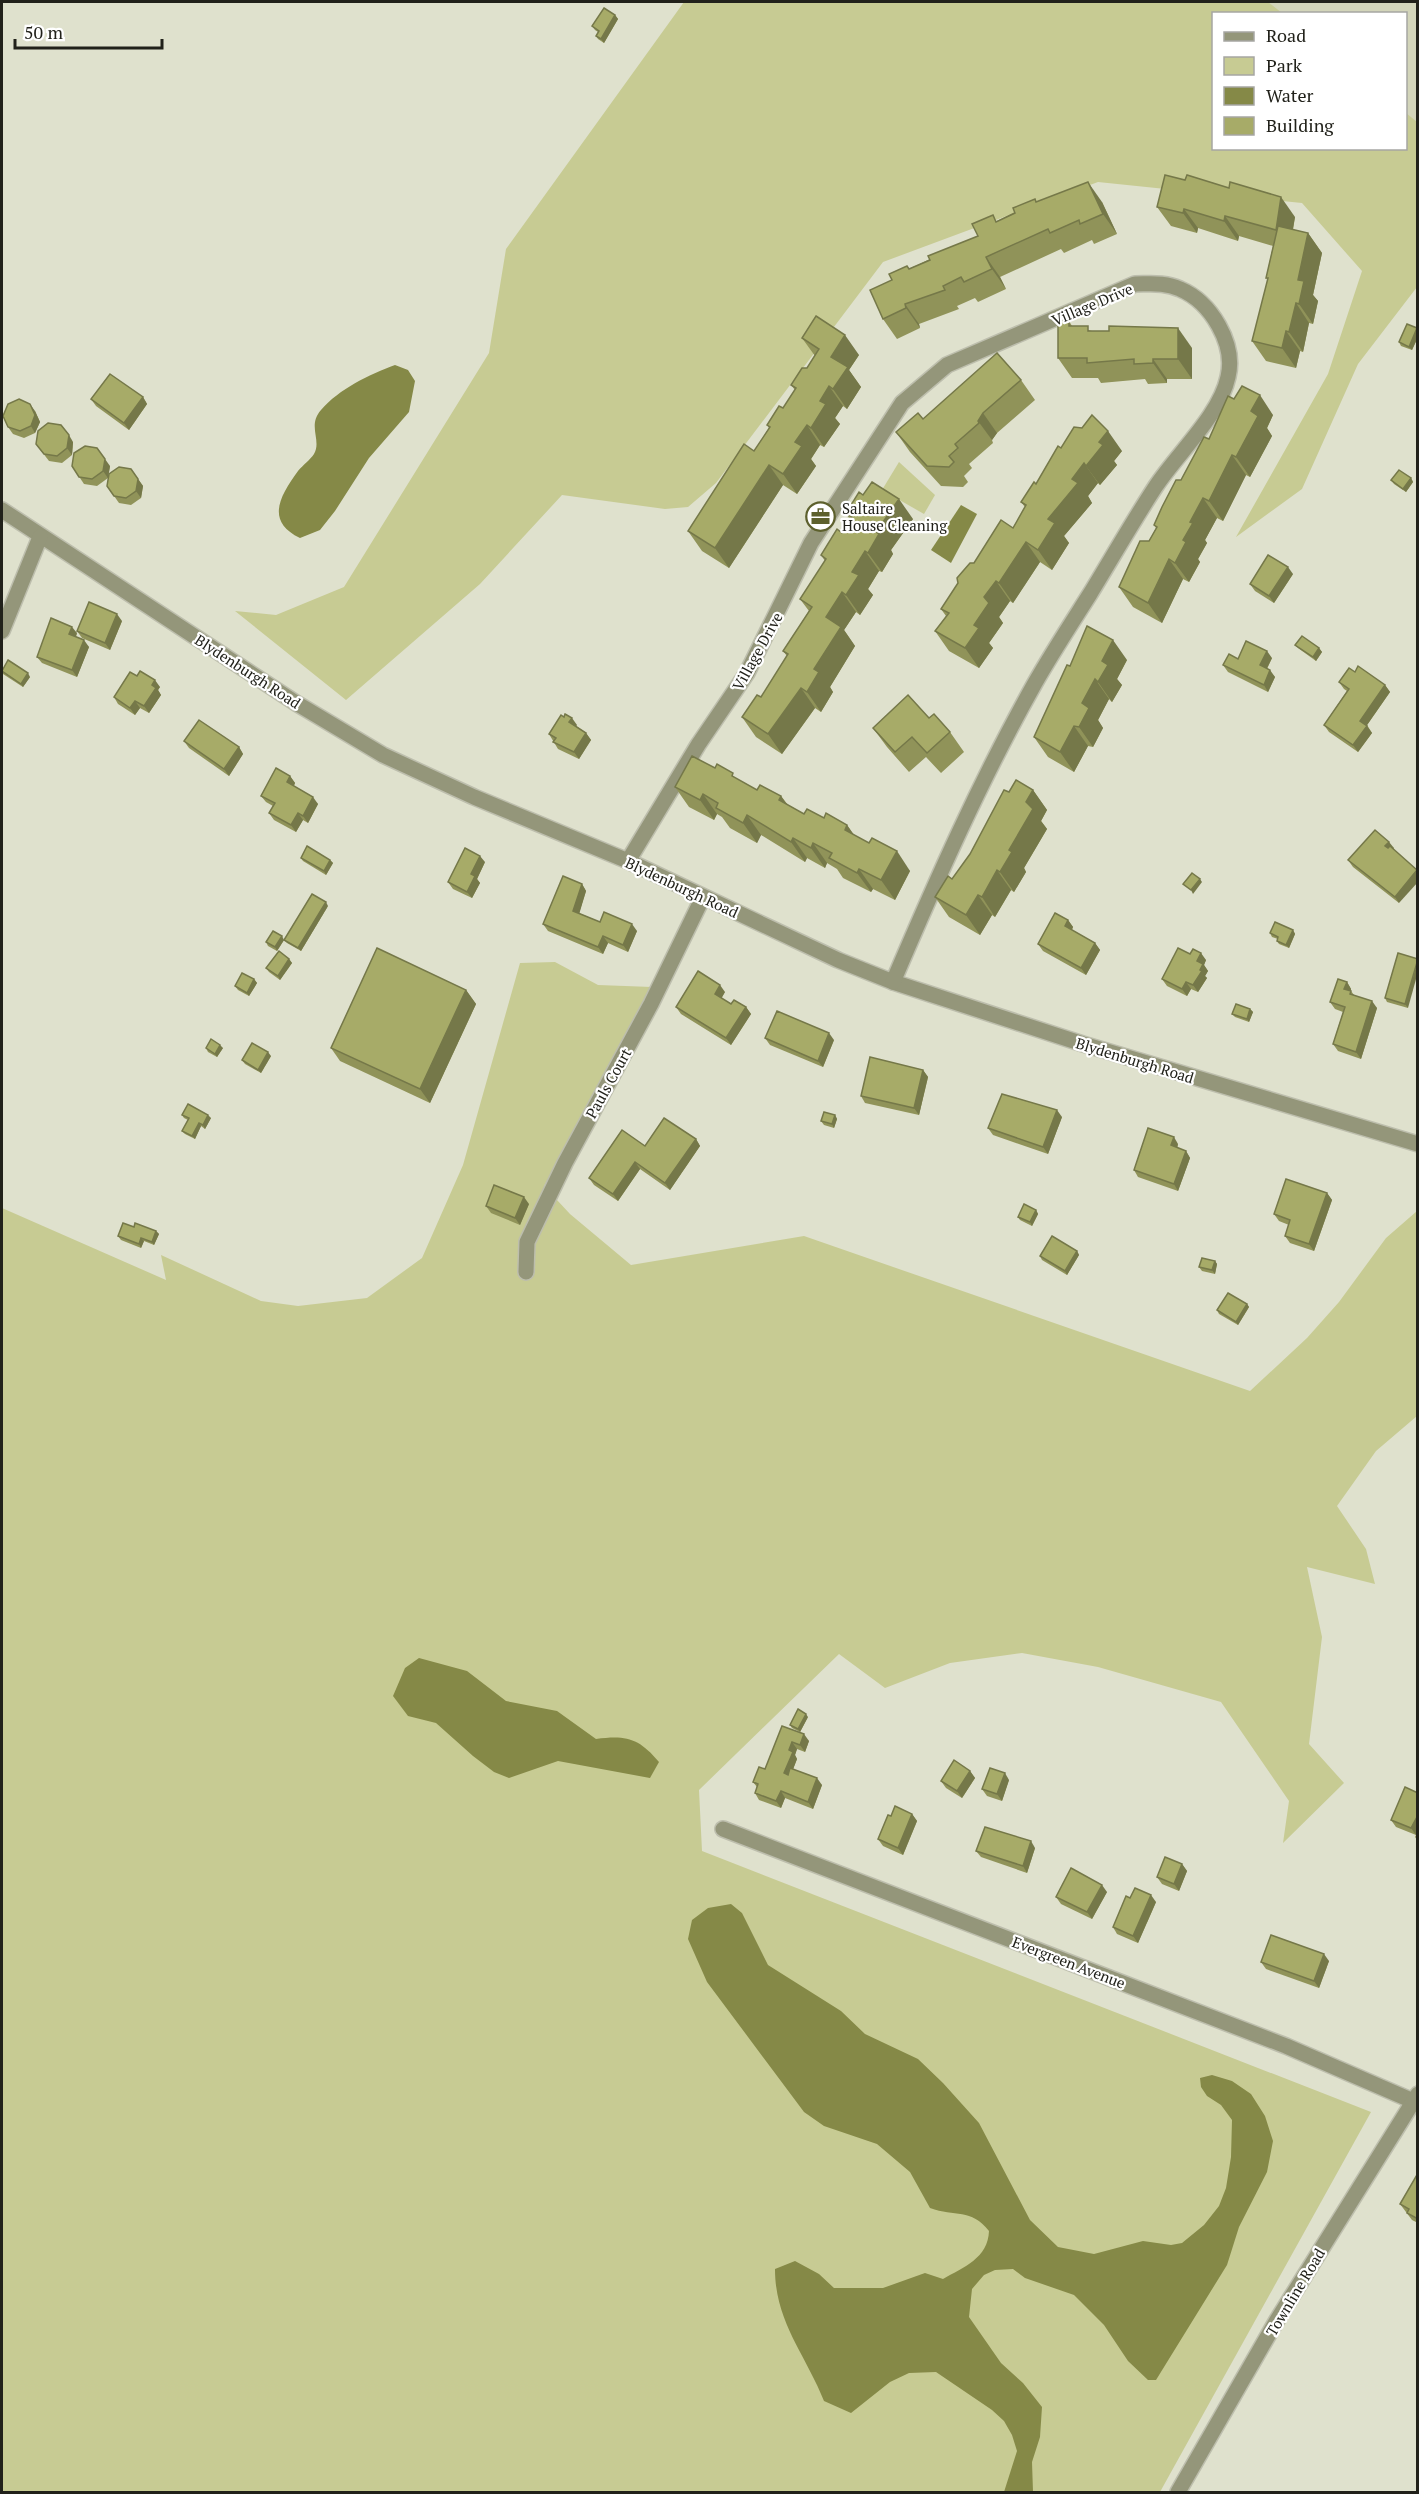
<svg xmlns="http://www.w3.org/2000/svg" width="1419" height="2494" font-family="'PT Serif',serif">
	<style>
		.built { fill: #d3d5ba }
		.green { fill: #c7cb93 }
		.water { fill: #858947 }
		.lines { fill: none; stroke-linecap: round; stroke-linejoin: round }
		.minor-casing { stroke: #bdbead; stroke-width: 18 }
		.tertiary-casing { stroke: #bdbead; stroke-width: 18 }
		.minor { stroke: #94967a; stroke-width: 15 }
		.tertiary { stroke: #94967a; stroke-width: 15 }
		.wall { fill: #909359 }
		.shaded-wall { fill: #757849 }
		.building { fill: #a7ab68; stroke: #757849; stroke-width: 1.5 }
		.labels { text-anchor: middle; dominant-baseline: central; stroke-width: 4.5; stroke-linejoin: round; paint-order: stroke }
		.street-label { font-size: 15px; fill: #21211a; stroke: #fff }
		.poi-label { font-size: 15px; fill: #21211a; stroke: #fff; text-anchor: start }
	</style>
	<rect width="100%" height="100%" fill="#dfe1cd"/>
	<polygon class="built" points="1219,2 1417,2 1417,152 1406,143 1406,14 1235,13"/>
	<g class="green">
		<polygon points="684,2 1268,2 1282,13 1214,14 1214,148 1406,148 1406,113 1417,122 1417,287 1358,364 1302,489 1236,537 1328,374 1362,271 1302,203 1098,182 883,262 716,483 688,507 665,509 562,495 480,584 346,700 235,611 276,615 344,587 489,353 506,249"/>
		<polygon points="899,462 935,495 924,514 882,490"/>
		<polygon points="555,962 598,985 652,987 544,1186 570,1214 631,1265 804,1236 1250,1391 1307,1338 1339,1302 1386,1238 1417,1211 1417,1416 1376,1451 1337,1506 1366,1549 1375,1584 1307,1567 1322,1637 1309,1744 1344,1783 1283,1843 1289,1801 1221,1702 1098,1667 1022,1653 950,1663 885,1688 839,1654 699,1790 702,1851 1371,2112 1160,2492 2,2492 2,1208 166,1280 161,1255 261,1301 298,1306 367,1298 422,1258 463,1165 520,963"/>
	</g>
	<g class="water">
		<path d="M395,365l13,5 7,11 -6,31 -40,46 -34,53 -15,19 -20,8c-35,-17 -20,-42 -2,-67 5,-6 12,-11 16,-17 8,-14 -7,-28 7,-44 18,-21 49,-36 74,-45z"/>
		<polygon points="961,505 977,514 951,563 931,550"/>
		<path d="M419,1658l48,13 39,30 51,10 39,28c30,-4 43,-1 63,23l-9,16 -92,-17 -49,17 -15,-6 -21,-16 -37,-33 -28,-7 -15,-20 12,-28z"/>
		<path d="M731,1904l11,9 26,52 73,46 24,23 53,25 25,24 36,40 51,97 28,27 36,7 49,-13 28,4 11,-2 22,-18 15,-19 7,-18 5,-31 1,-37 -11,-15 -14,-9 -6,-9 -1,-9 12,-3 20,6 19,13 14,22 8,25 -6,31 -28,55 -12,38 -71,115h-8l-20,-19 -24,-36 -30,-30 -49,-17 -12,-9 -18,1 -11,5 -12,14 -3,28 32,46 22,20 19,24 -2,30 -8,25 1,30h-29l13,-41 -5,-16 -8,-14 -12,-11 -56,-38 -27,1 -19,9 -39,31 -27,-12c-18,-46 -49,-79 -49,-132l20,-8 24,13 15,14h49l42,-15 18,6c21,-12 45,-21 46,-48 -18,-23 -34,-14 -59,-23l-20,-36 -33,-28 -53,-18 -20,-14 -97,-130 -19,-43 4,-19 16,-12z"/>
	</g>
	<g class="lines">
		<defs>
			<g id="minor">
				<polyline points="2,510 296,703 383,755 474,797 628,861 838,960 893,982 1083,1044 1418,1144"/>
				<polyline points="2,631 40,537"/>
				<path d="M628,861l70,-116 49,-72 64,-130 91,-140 45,-38 188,-81c15,0 30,-2 45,5 31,13 56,55 48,88 -8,38 -51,77 -72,109 -23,35 -44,72 -66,108 -19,30 -38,59 -55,89 -54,96 -99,198 -142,299"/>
				<polyline points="526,1272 527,1242 565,1163 651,1004 703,897"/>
				<polyline points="723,1829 1286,2046 1413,2101"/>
			</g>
			<polyline id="tertiary" points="1178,2492 1277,2320 1418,2094"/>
		</defs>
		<use href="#minor" class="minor-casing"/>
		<use href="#tertiary" class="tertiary-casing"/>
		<use href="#minor" class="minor"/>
		<use href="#tertiary" class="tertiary"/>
	</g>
	<g class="wall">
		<polygon points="615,15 618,19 604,43 598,39 596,36 598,32 595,30 592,26"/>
		<polygon points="1037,201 1102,202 1117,234 1094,244 1092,240 1064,253 1061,249 1000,277 1006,289 978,302 975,298 957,306 959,309 919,324 920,328 897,339 883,319 892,280 909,269 978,236 997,221"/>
		<polygon points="1157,207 1295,217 1293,230 1308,233 1322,253 1313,295 1318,301 1313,324 1309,323 1303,352 1300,351 1296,368 1266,361 1252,341 1268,280 1266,278 1273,246 1239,236 1238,241 1198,228 1197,233 1171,226"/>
		<polygon points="1069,321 1072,326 1092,331 1192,348 1192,379 1167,379 1167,383 1148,384 1145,379 1101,383 1098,378 1072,378 1058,358"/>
		<polygon points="1417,328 1418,337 1412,350 1401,346 1399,342"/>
		<polygon points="802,338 859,355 849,370 861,387 847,409 843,406 835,418 840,424 824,447 820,445 811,459 816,466 797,494 783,485 729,568 702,551 688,531 754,451 769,428 767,425 783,408 795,390 791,385 807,368 815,356"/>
		<polygon points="1021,380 1035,400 997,433 992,440 993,443 969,464 972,468 964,476 968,482 963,487 941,486 910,452 896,432 923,419"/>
		<polygon points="143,397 147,404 129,430 96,406 91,399"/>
		<polygon points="1234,399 1273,415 1267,428 1272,436 1250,477 1246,475 1223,521 1217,518 1205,540 1207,543 1198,559 1200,562 1189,582 1183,579 1162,623 1133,607 1119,587 1149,541 1156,528 1154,525 1181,480 1209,439"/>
		<polygon points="35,411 40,422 35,433 24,438 13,434 8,427"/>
		<polygon points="73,442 72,455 62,463 49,461 36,444"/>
		<polygon points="1061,448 1122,451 1114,461 1117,465 1100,485 1098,483 1088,496 1092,503 1064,536 1069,543 1052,570 1040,562 1013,603 1010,601 999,617 1003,623 989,643 993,648 979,668 949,651 935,631 946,616 941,609 974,563 1013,528 1025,507 1021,502 1036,484"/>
		<polygon points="72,466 110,466 108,478 97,486 84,484"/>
		<polygon points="131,469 143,486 141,498 131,505 119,503 107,486"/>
		<polygon points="1411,478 1413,482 1406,492 1394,484 1391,480"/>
		<polygon points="846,513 913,519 891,550 893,554 882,572 879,571 868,589 873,595 860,615 856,612 844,630 855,646 830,687 833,692 821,712 815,708 782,754 756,737 742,717 761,697 787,656 783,651 809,611 800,599 825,561 821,555 842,533 850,520"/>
		<polygon points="1293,574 1274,603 1255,591 1250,584"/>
		<polygon points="122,621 110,650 82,638 77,631"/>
		<polygon points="77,633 76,637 89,647 77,677 42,663 37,657"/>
		<polygon points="1295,645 1319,648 1322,652 1316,661 1298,648"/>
		<polygon points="1272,658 1267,669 1275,677 1268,692 1228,672 1223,665 1238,659"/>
		<polygon points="1127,660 1117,679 1122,685 1112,702 1109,699 1098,720 1103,728 1093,747 1088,746 1074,772 1048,757 1034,737 1070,666"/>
		<polygon points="2,672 30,677 23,687 3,674"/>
		<polygon points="1355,672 1385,685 1390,692 1367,725 1372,733 1358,752 1329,732 1324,725 1347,691 1344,689 1339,682"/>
		<polygon points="137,676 160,687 158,690 161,695 149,713 140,708 135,715 118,704 114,697"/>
		<polygon points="929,718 950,732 964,752 941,773 926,757 909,772 887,747 873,728"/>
		<polygon points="577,725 576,726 586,733 591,740 579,759 558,749 549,734"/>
		<polygon points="184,741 239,747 243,754 229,776 189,748"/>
		<polygon points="290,776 295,783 294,786 318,804 308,823 303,820 296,832 274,820 269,813 273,806 266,802 261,796"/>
		<polygon points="738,780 757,790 781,796 788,805 804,814 824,818 847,825 854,835 910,871 895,900 873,889 871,892 843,878 837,869 827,863 825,868 807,858 805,862 761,835 757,843 730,828 722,817 717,814 714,820 689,807 675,787"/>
		<polygon points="1033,790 1047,810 1041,821 1047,829 1024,868 1026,872 1014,892 1011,890 995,917 992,915 980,935 949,917 935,897 952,879 970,854 1009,792"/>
		<polygon points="1394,848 1394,849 1399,903 1353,867 1348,860"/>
		<polygon points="301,858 330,860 333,863 326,875 303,861"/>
		<polygon points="485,862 477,879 480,883 472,898 453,889 448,882"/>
		<polygon points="582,884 586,891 579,913 600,922 637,931 628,952 608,943 603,954 548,931 543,924"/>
		<polygon points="328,906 301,951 287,943 284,940"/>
		<polygon points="1068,920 1073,927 1072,930 1095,943 1100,950 1086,975 1043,951 1038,944"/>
		<polygon points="1293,930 1295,934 1289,948 1279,944 1277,941 1278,939 1272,937 1270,933"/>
		<polygon points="284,940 277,951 268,946 266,942"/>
		<polygon points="1398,953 1408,1008 1387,1002 1385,998"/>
		<polygon points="1190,954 1206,960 1204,965 1208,971 1205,976 1207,978 1198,992 1191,989 1187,996 1167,986 1162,979"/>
		<polygon points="289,959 292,963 280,980 269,972 266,968"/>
		<polygon points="254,979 257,983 249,996 238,990 235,986"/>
		<polygon points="1347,982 1351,989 1351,991 1354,995 1377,1008 1361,1059 1338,1051 1333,1044 1343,1012 1335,1009 1330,1002"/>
		<polygon points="466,990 476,1004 430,1103 340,1061 331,1048"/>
		<polygon points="725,992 721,998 731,1004 746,1007 751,1014 731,1045 681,1014 676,1007"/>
		<polygon points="1250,1009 1253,1012 1249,1022 1235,1017 1232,1014"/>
		<polygon points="765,1038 834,1040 823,1067 770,1045"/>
		<polygon points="206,1048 223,1048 217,1057 208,1052"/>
		<polygon points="271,1056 261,1073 245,1064 242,1060"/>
		<polygon points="923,1070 928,1077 919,1115 865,1103 861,1096"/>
		<polygon points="182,1115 211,1118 205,1129 201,1126 195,1139 185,1134 182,1131 188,1120 184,1118"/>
		<polygon points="835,1115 837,1119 834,1128 824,1125 821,1121"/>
		<polygon points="1062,1117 1048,1154 993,1135 988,1128"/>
		<polygon points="696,1139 700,1146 670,1190 640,1169 618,1201 594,1185 589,1178 645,1146"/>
		<polygon points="1178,1144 1177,1148 1186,1151 1190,1158 1178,1191 1138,1177 1134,1170"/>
		<polygon points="1327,1193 1332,1200 1314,1251 1290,1243 1285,1236 1289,1225 1279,1221 1274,1214"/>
		<polygon points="529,1204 520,1225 491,1213 486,1206"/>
		<polygon points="1036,1210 1038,1214 1032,1226 1020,1220 1018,1217"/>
		<polygon points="134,1227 156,1231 159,1234 154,1245 144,1241 141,1248 121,1240 118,1236"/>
		<polygon points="1077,1251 1079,1255 1067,1275 1042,1260 1040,1256"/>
		<polygon points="1215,1261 1217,1264 1215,1274 1202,1271 1199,1267"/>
		<polygon points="1247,1304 1249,1307 1238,1325 1219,1314 1217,1310"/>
		<polygon points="808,1717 800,1732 792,1728 790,1725"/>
		<polygon points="782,1726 809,1741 805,1752 797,1749 795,1755 797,1759 793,1769 822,1785 813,1809 785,1798 781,1808 759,1800 755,1793 757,1787 753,1782 765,1769"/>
		<polygon points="970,1771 975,1778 962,1798 946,1788 941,1781"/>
		<polygon points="1009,1780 1002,1801 987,1796 982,1789"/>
		<polygon points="1418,1793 1418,1841 1415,1837 1416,1835 1396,1827 1391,1820"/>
		<polygon points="912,1814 917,1821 903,1855 883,1846 878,1839 891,1816"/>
		<polygon points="1035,1848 1027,1873 981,1857 976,1851"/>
		<polygon points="1182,1864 1187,1871 1179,1891 1162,1884 1157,1877"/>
		<polygon points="1107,1892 1092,1919 1061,1904 1056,1897"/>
		<polygon points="1130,1898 1156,1902 1138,1943 1117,1934 1113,1927"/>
		<polygon points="1329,1961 1319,1988 1266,1969 1261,1962"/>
		<polygon points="1418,2173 1418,2223 1412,2220 1400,2204"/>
	</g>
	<g class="shaded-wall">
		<polygon points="615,15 618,19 604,43 601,39"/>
		<polygon points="1088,182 1102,202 1117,234 1103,214"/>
		<polygon points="1281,197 1295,217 1289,250 1276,230"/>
		<polygon points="1184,209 1198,228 1197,233 1183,213"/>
		<polygon points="1225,216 1239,236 1238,241 1224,221"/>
		<polygon points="1308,233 1322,253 1313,295 1318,301 1313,324 1299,304 1298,280"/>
		<polygon points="986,257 1000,277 1006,289 992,269"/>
		<polygon points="1296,303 1309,323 1303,352 1289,332"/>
		<polygon points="905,304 919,324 920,328 906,308"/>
		<polygon points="1178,328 1192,348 1192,379 1178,359"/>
		<polygon points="1417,328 1418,337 1412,350 1409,347"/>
		<polygon points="1286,331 1300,351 1296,368 1282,348"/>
		<polygon points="845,335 859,355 849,370 861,387 847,409 833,389 831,357"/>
		<polygon points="1153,359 1167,379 1167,383 1153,363"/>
		<polygon points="829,386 843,406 835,418 840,424 824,447 811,428 820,401"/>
		<polygon points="1260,395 1273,415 1267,428 1272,436 1250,477 1236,457 1251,411"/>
		<polygon points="143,397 147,404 129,430 124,423"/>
		<polygon points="30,404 35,411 40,422 35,433 31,426"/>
		<polygon points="983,413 997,433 992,440 978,421"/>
		<polygon points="807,425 820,445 811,459 816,466 797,494 783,474 795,442"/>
		<polygon points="1108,431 1122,451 1114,461 1117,465 1100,485 1086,466 1099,442"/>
		<polygon points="69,435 73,442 72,455 67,448"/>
		<polygon points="1232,455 1246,475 1223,521 1209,501"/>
		<polygon points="105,459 110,466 108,478 103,471"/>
		<polygon points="1084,463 1098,483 1088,496 1092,503 1064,536 1069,543 1052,570 1038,550 1048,519 1072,479"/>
		<polygon points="769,465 783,485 729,568 715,548"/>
		<polygon points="1411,478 1413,482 1406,492 1403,489"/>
		<polygon points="138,479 143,486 141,498 136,491"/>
		<polygon points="1203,498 1217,518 1205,540 1207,543 1198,559 1200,562 1189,582 1175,563 1190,522"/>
		<polygon points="899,499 913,519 891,550 893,554 882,572 868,553 876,532"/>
		<polygon points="1026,542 1040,562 1013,603 999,583"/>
		<polygon points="865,551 879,571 868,589 873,595 860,615 846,595 852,572"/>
		<polygon points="1169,559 1183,579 1162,623 1148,603"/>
		<polygon points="1288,567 1293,574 1274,603 1269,596"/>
		<polygon points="996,581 1010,601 999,617 1003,623 989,643 993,648 979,668 965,648 984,597"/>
		<polygon points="842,592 856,612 844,630 855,646 830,687 833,692 821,712 807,692 814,669 826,617"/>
		<polygon points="117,614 122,621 110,650 105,643"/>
		<polygon points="72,627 77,633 74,641 69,634"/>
		<polygon points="84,640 89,647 77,677 72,670"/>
		<polygon points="1113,640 1127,660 1117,679 1122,685 1112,702 1098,682 1102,661"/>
		<polygon points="1319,648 1322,652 1316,661 1313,657"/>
		<polygon points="1267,651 1272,658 1265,672 1260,665"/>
		<polygon points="1270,670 1275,677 1268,692 1264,685"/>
		<polygon points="28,673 30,677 23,687 21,684"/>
		<polygon points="1095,679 1109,699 1098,720 1103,728 1093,747 1079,727 1082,703"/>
		<polygon points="155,680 160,687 158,690 161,695 149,713 144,706 152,685"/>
		<polygon points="1385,685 1390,692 1365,728 1360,721"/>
		<polygon points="801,688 815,708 782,754 768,734"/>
		<polygon points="135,701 140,708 135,715 130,708"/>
		<polygon points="572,718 577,725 574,729 569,722"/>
		<polygon points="1074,726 1088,746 1074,772 1060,752"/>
		<polygon points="1367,726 1372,733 1358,752 1353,745"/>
		<polygon points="586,733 591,740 579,759 574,752"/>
		<polygon points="239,747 243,754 229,776 224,769"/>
		<polygon points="290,776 295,783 292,789 287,782"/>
		<polygon points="1033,790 1047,810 1041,821 1047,829 1024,868 1026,872 1014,892 1000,872 1026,802"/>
		<polygon points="703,794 717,814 714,820 700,800"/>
		<polygon points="781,796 795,816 779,800"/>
		<polygon points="313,797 318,804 308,823 303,816"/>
		<polygon points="298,813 303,820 296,832 291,825"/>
		<polygon points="747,815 761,835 757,843 743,823"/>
		<polygon points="847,825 861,845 845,830"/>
		<polygon points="793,838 807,858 805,862 791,842"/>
		<polygon points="1389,842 1394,848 1390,853 1385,846"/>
		<polygon points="813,843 827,863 825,868 811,848"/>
		<polygon points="897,851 910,871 895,900 881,880"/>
		<polygon points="480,856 485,862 477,879 480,883 472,898 467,892 471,874"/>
		<polygon points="330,860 333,863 326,875 324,871"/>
		<polygon points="859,869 873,889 871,892 857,873"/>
		<polygon points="997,870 1011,890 995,917 982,897"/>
		<polygon points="1417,870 1418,882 1399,903 1395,897"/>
		<polygon points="1200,879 1202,882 1193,894 1191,890"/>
		<polygon points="582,884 586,891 578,918 573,911"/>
		<polygon points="978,895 992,915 980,935 966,915"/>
		<polygon points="326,902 328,906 301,951 298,948"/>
		<polygon points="1068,920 1073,927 1070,933 1065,926"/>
		<polygon points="632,924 637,931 628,952 623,945"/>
		<polygon points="1293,930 1295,934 1289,948 1286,945"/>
		<polygon points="282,936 284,940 277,951 275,947"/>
		<polygon points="603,936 608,943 603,954 598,947"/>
		<polygon points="1095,943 1100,950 1086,975 1081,968"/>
		<polygon points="1201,953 1206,960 1204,965 1208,971 1205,976 1207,978 1198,992 1193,985 1200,970 1197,961"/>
		<polygon points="289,959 292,963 280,980 278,976"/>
		<polygon points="1418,960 1418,972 1408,1008 1405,1004"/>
		<polygon points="254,979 257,983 249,996 247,993"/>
		<polygon points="1186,982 1191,989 1187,996 1182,989"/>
		<polygon points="1347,982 1351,989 1349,996 1344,989"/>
		<polygon points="720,985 725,992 720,1001 715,994"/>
		<polygon points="466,990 476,1004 430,1103 420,1089"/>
		<polygon points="1372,1001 1377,1008 1361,1059 1356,1052"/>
		<polygon points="746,1007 751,1014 731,1045 726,1038"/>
		<polygon points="1250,1009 1253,1012 1249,1022 1247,1019"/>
		<polygon points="829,1033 834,1040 823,1067 818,1061"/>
		<polygon points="220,1045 223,1048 217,1057 215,1054"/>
		<polygon points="268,1052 271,1056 261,1073 258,1070"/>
		<polygon points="923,1070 928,1077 919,1115 914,1108"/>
		<polygon points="1057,1110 1062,1117 1048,1154 1043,1147"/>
		<polygon points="208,1115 211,1118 205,1129 203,1125"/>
		<polygon points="835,1115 837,1119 834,1128 832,1124"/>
		<polygon points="199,1123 201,1126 195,1139 192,1136"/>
		<polygon points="1174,1137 1178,1144 1176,1152 1171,1145"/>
		<polygon points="696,1139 700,1146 670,1190 665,1183"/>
		<polygon points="1186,1151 1190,1158 1178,1191 1174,1184"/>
		<polygon points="635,1162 640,1169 618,1201 613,1194"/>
		<polygon points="1327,1193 1332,1200 1314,1251 1309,1244"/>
		<polygon points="524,1197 529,1204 520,1225 515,1218"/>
		<polygon points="1036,1210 1038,1214 1032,1226 1030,1222"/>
		<polygon points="156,1231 159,1234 154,1245 152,1242"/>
		<polygon points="141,1238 144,1241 141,1248 139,1244"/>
		<polygon points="1077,1251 1079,1255 1067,1275 1065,1271"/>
		<polygon points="1215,1261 1217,1264 1215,1274 1212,1270"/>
		<polygon points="1247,1304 1249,1307 1238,1325 1236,1322"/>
		<polygon points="806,1714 808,1717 800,1732 798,1729"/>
		<polygon points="804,1734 809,1741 805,1752 800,1745"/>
		<polygon points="792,1742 797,1749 795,1755 797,1759 789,1780 784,1773 789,1750"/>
		<polygon points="970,1771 975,1778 962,1798 957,1791"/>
		<polygon points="1005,1773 1009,1780 1002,1801 997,1794"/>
		<polygon points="817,1778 822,1785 813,1809 808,1802"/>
		<polygon points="781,1791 785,1798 781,1808 776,1801"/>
		<polygon points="912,1814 917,1821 903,1855 898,1848"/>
		<polygon points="1418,1815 1418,1833 1416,1835 1411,1828"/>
		<polygon points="1031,1841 1035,1848 1027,1873 1023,1866"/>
		<polygon points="1182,1864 1187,1871 1179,1891 1174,1884"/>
		<polygon points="1102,1885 1107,1892 1092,1919 1087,1912"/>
		<polygon points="1151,1895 1156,1902 1138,1943 1133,1936"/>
		<polygon points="1324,1954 1329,1961 1319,1988 1314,1981"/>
	</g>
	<g class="building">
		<polygon points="604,8 615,15 601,39 596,36 599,31 592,26"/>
		<polygon points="1165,175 1185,180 1187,175 1229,188 1230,182 1281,197 1276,230 1225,216 1224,221 1184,209 1183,213 1157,207"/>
		<polygon points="1088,182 1103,214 1080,224 1079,220 1050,233 1048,229 986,257 992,269 964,282 961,277 943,286 945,290 905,304 906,308 883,319 870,290 892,280 889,274 907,266 909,269 930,260 928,256 978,236 972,224 993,215 996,222 1015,213 1013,208 1035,199 1036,202"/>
		<polygon points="1278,226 1308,233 1298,280 1304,281 1299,304 1296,303 1289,332 1286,331 1282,348 1252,341 1268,278 1266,278"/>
		<polygon points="816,316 845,335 831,357 848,367 833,389 829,386 820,401 826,404 811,428 807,425 795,442 802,446 783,474 769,465 715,548 688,531 744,444 754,451 770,427 767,425 779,406 783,408 796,388 791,385 802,368 807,368 819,349 802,338"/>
		<polygon points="1058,321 1069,321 1069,326 1088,326 1088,331 1109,331 1109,326 1178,328 1178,359 1153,359 1153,363 1134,364 1134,359 1087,363 1087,358 1058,358"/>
		<polygon points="1407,324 1417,328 1409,347 1399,342"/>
		<polygon points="997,353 1021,380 983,413 978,421 979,423 955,444 958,448 949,456 954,462 949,467 927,466 896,432 918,413 923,419"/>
		<polygon points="110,374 143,397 124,423 91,399"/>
		<polygon points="1242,386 1260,395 1251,411 1258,416 1236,457 1232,455 1209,501 1203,498 1190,522 1193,523 1183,540 1186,542 1175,563 1169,559 1148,603 1119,587 1140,541 1149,541 1157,527 1154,525 1162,507 1176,480 1181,480 1204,437 1209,439 1228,396 1234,399"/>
		<polygon points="19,399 30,404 35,415 31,426 20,431 8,427 3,416 8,404"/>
		<polygon points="1092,415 1108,431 1099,442 1103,445 1086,466 1084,463 1072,479 1078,483 1048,519 1055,523 1038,550 1026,542 999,583 996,581 984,597 989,603 974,625 979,628 965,648 935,631 949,613 941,609 958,583 957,578 970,563 974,563 1001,520 1013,528 1026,505 1021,502 1034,482 1036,484 1058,446 1061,448 1074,427 1082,428"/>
		<polygon points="48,423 61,425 69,435 67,448 57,456 44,454 36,444 38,431"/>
		<polygon points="85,446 97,448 105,459 103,471 92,479 79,477 72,466 74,453"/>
		<polygon points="119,467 131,469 138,479 136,491 126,498 114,496 107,486 109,474"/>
		<polygon points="1399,470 1411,478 1403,489 1391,480"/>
		<polygon points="872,482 899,499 876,532 879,534 868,553 865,551 852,572 859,575 846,595 842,592 826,617 841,627 814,669 819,672 807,692 801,688 768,734 742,717 757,695 761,697 788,654 783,651 812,607 800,599 826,559 821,555 837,529 842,533 852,517 846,513 859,492 863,495"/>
		<polygon points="1268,555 1288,567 1269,596 1250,584"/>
		<polygon points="89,602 117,614 105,643 77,631"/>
		<polygon points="51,618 72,627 69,634 84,640 72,670 37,657"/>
		<polygon points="1087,626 1113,640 1102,661 1108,665 1098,682 1095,679 1082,703 1089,708 1079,727 1074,726 1060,752 1034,737 1067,665 1070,666"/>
		<polygon points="1302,636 1319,648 1313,657 1295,645"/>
		<polygon points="1246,641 1267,651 1260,665 1270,670 1264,685 1223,665 1229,654 1238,659"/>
		<polygon points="8,660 28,673 21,684 2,671"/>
		<polygon points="1358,666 1385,685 1360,721 1367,726 1353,745 1324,725 1349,689 1339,682 1349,668 1355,672"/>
		<polygon points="140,671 155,680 152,685 156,688 144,706 135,701 130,708 114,697 130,672 137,676"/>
		<polygon points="908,695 929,718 934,714 950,732 927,753 912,737 895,752 873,728"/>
		<polygon points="565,714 572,718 569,722 586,733 574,752 553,742 556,738 549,734 561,715 564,717"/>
		<polygon points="199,720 239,747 224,769 184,741"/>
		<polygon points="692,756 715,768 717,764 733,773 732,776 757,790 760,785 781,796 779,800 804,814 807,809 824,818 826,813 847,825 845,830 869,843 872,838 897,851 881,880 859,869 857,873 829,858 832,853 813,843 811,848 793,838 791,842 747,815 743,823 716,808 718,803 703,794 700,800 675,787"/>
		<polygon points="276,768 290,776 287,782 313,797 303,816 298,813 291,825 269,813 275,803 261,796"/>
		<polygon points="1016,780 1033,790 1026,802 1033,809 1009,850 1012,852 1000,872 997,870 982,897 978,895 966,915 935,897 948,876 952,879 970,854 1004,790 1009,792"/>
		<polygon points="1375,830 1389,842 1385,846 1388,848 1390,846 1417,870 1395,897 1348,860"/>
		<polygon points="307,846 330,860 324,871 301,858"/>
		<polygon points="465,848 480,856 471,874 475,876 467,892 448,882"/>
		<polygon points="1192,873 1200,879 1191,890 1183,884"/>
		<polygon points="563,876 582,884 573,911 600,922 604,912 632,924 623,945 603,936 598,947 543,924"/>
		<polygon points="312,894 326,902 298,948 284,940"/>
		<polygon points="1055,913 1068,920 1065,926 1095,943 1081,968 1038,944"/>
		<polygon points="1275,922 1293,930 1286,945 1277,941 1278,937 1270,933"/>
		<polygon points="273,931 282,936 275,947 266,942"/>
		<polygon points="377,948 466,990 420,1089 331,1048"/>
		<polygon points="1178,948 1190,954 1193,949 1201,953 1197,961 1203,964 1200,970 1202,971 1193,985 1186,982 1182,989 1162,979"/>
		<polygon points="279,951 289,959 278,976 266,968"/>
		<polygon points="1398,953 1418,959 1405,1004 1385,998"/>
		<polygon points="698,971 720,985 715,994 731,1004 734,1000 746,1007 726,1038 676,1007"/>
		<polygon points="242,973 254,979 247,993 235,986"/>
		<polygon points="1338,979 1347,982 1344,989 1351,991 1350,994 1372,1001 1356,1052 1333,1044 1345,1007 1330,1002"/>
		<polygon points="1236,1004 1250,1009 1247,1019 1232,1014"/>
		<polygon points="777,1011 829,1033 818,1061 765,1038"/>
		<polygon points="211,1039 220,1045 215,1054 206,1048"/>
		<polygon points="252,1043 268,1052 258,1070 242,1060"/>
		<polygon points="870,1057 923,1070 914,1108 861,1096"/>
		<polygon points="1002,1094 1057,1110 1043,1147 988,1128"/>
		<polygon points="188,1104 208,1115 203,1125 199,1123 192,1136 182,1131 189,1118 182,1115"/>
		<polygon points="824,1112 835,1115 832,1124 821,1121"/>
		<polygon points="664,1118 696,1139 665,1183 635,1162 613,1194 589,1178 622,1130 645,1146"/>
		<polygon points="1148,1128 1174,1137 1171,1145 1186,1151 1174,1184 1134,1170"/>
		<polygon points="1286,1179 1327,1193 1309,1244 1285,1236 1290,1220 1274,1214"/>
		<polygon points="494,1185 524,1197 515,1218 486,1206"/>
		<polygon points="1024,1204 1036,1210 1030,1222 1018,1217"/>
		<polygon points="123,1223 134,1227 135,1223 156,1231 152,1242 141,1238 139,1244 118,1236"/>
		<polygon points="1052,1236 1077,1251 1065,1271 1040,1256"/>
		<polygon points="1202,1258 1215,1261 1212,1270 1199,1267"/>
		<polygon points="1228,1293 1247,1304 1236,1322 1217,1310"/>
		<polygon points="798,1709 806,1714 798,1729 790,1725"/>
		<polygon points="782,1726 804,1734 800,1745 792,1742 789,1750 793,1752 784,1773 788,1775 790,1768 817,1778 808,1802 781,1791 776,1801 755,1793 758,1784 753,1782 759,1767 765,1769"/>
		<polygon points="954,1760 970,1771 957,1791 941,1781"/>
		<polygon points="990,1768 1005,1773 997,1794 982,1789"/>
		<polygon points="1405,1787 1418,1793 1418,1815 1411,1828 1391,1820"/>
		<polygon points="895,1806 912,1814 898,1848 878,1839 888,1815 891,1816"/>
		<polygon points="985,1827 1031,1841 1023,1866 976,1851"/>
		<polygon points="1165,1857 1182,1864 1174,1884 1157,1877"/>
		<polygon points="1071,1868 1102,1885 1087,1912 1056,1897"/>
		<polygon points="1135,1888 1151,1895 1133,1936 1113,1927 1126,1896 1130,1898"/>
		<polygon points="1271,1935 1324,1954 1314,1981 1261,1962"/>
		<polygon points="1418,2173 1418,2219 1407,2213 1409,2209 1400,2204"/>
	</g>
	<defs>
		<symbol id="office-ring" viewBox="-11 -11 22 22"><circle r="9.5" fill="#fff" stroke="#5d602d" stroke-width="1.5"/><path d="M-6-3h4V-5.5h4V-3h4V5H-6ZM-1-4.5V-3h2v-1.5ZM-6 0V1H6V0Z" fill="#5d602d"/></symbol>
	</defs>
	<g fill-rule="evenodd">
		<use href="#office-ring" x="804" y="500" width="33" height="33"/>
	</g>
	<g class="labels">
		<g class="street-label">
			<text transform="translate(1092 304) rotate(-23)">Village Drive</text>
			<text transform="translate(757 651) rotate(-61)">Village Drive</text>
			<text transform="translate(248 671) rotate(33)">Blydenburgh Road</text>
			<text transform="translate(682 887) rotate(25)">Blydenburgh Road</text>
			<text transform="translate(1135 1060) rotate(17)">Blydenburgh Road</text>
			<text transform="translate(608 1083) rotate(-61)">Pauls Court</text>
			<text transform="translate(1069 1962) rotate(21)">Evergreen Avenue</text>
			<text transform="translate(1295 2292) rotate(-59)">Townline Road</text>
		</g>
		<g class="poi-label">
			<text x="842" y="508">Saltaire<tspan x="842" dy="17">House Cleaning</tspan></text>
		</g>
	</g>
	<rect width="1419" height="2494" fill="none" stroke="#21211a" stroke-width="6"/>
	<rect x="1212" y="12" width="195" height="138" fill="#ffffff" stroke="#a6a6a3" stroke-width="1.5"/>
	<rect x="1224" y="32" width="30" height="9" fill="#94967a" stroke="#a6a6a3" stroke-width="1.5"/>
	<text x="1266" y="42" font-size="18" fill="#21211a">Road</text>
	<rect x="1224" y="57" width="30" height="18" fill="#c7cb93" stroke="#a6a6a3" stroke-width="1.5"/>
	<text x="1266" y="72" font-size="18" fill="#21211a">Park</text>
	<rect x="1224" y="87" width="30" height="18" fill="#858947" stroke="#a6a6a3" stroke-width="1.5"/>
	<text x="1266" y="102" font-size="18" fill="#21211a">Water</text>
	<rect x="1224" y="117" width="30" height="18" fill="#a7ab68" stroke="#a6a6a3" stroke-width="1.5"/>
	<text x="1266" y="132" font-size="18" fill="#21211a">Building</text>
	<path d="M15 39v9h147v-9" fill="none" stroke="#21211a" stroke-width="3"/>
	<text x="24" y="39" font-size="18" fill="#21211a" stroke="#ffffff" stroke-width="4.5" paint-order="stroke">50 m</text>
</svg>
